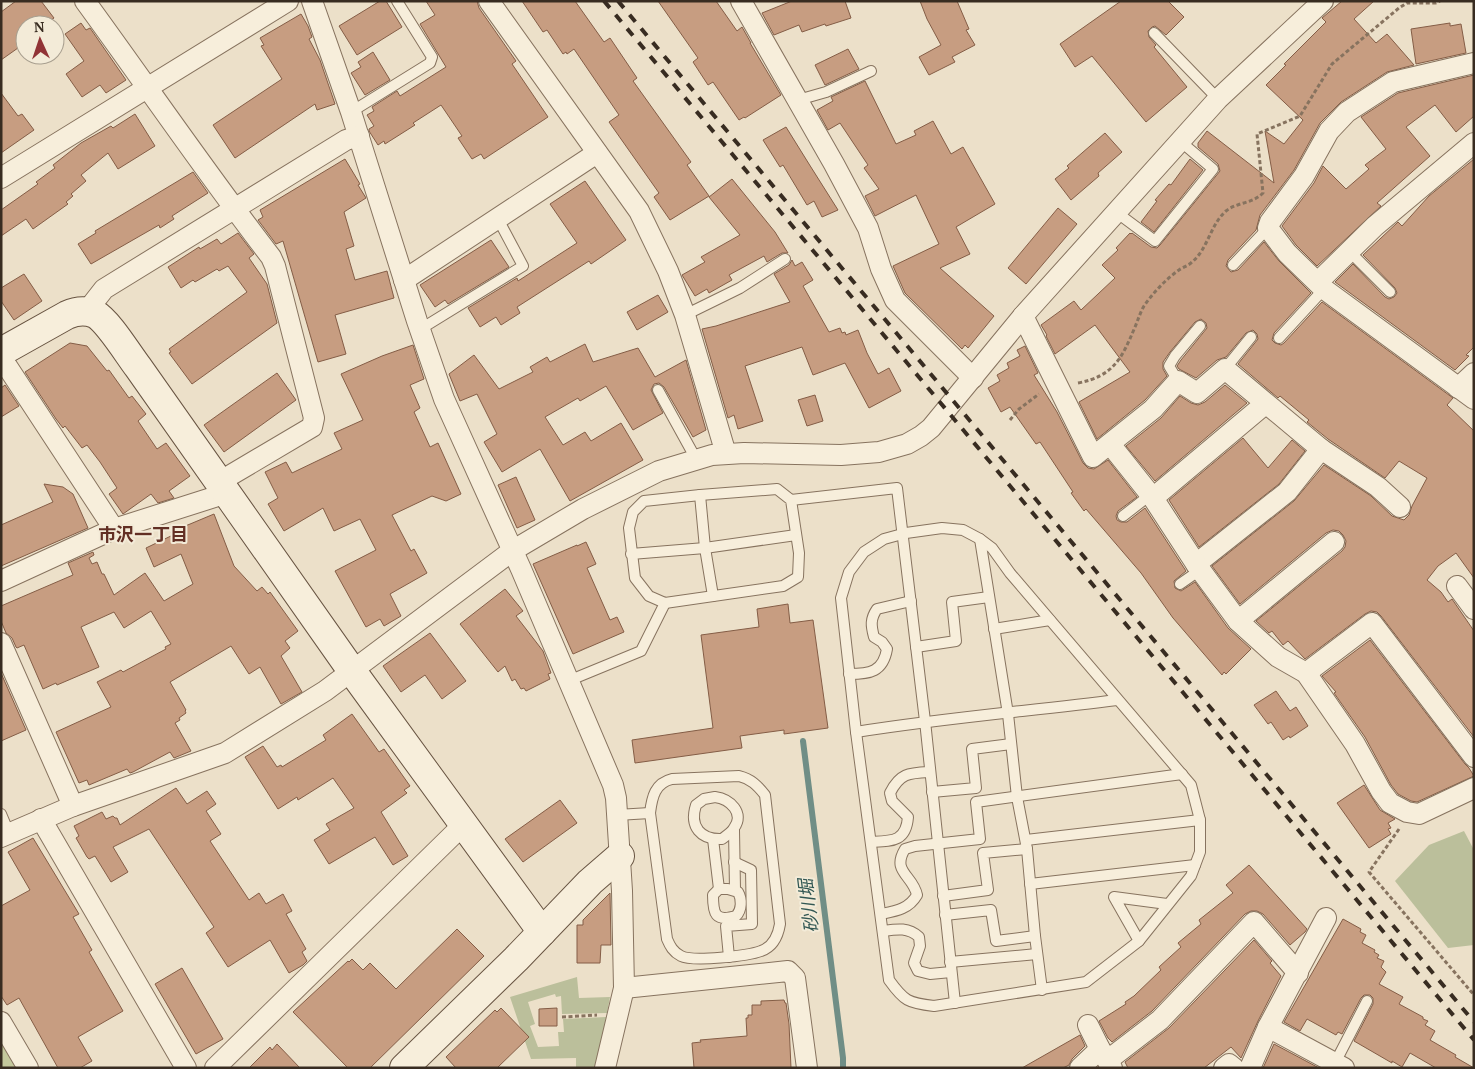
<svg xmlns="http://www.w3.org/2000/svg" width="1475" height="1069" font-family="'PT Serif','Noto Sans JP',serif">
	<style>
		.green { fill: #c5c99d }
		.cemetery { fill: #bbbf9b }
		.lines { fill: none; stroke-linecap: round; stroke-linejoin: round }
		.stream { stroke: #708e86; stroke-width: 6 }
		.building { fill: #c79d81; stroke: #845d46 }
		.lane-casing { stroke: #87735f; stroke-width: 12 }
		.street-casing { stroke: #87735f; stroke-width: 22 }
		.secondary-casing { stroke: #685442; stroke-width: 30 }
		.path { stroke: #87735f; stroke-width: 3; stroke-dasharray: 4 2.5; stroke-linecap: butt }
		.lane { stroke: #f7eedb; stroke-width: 10 }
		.street { stroke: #f7eedb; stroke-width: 20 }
		.secondary { stroke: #f7eedb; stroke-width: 28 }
		.rail { stroke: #382c21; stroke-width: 4; stroke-dasharray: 9 9; stroke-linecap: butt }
		.labels { text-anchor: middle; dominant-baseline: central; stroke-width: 4; stroke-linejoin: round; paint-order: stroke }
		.neighbourhood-label { font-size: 18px; font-weight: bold; fill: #622f24; stroke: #f3ebd8 }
		.water-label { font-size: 18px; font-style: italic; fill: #325753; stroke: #f3ebd8 }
	</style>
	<rect width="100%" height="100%" fill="#ece0c9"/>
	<polygon class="green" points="1,1040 16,1068 1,1068"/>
	<g class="cemetery">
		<polygon points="1464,831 1474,850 1474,945 1448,948 1395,881 1429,845"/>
		<polygon points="577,977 579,998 610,997 607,1013 562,1014 561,996 556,997 555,994 528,1002 535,1024 530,1026 538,1047 559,1046 558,1032 564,1032 563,1019 606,1017 601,1045 595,1068 576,1068 576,1058 531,1059 510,997"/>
	</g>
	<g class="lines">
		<polyline class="stream" points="803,741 843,1058 843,1068"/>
	</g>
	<g class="building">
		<polygon points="16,1 41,1 54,18 44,25 25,25 25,43 1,60 1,12"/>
		<polygon points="380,1 386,1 402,27 357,55 339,26"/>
		<polygon points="426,1 477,1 479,8 516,61 512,64 548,117 484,159 481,154 472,159 458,138 462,136 441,105 413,123 415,125 385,144 384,141 378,145 369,131 369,129 374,126 367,115 374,111 372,107 397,91 400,96 446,67 420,24 435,15"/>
		<polygon points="522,1 575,1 604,42 610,38 637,78 633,81 691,162 687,165 709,196 670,220 654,197 659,193 609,122 619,115 574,49 567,54 566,52 563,54 547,30 543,32"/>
		<polygon points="658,1 716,1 737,31 742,27 751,43 750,43 781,95 745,118 744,117 739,120 713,82 708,85 693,62 698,58"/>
		<polygon points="792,1 845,1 851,18 826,26 825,24 802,32 799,25 774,35 762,13"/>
		<polygon points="920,1 957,1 969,29 966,30 975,45 952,57 955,62 929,75 919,57 941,45 927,19"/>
		<polygon points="1121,1 1168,1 1184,17 1166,35 1155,26 1152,27 1148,31 1149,37 1156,45 1154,47 1187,87 1146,122 1092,56 1075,67 1060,44"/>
		<polygon points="1342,1 1374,1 1354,19 1376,43 1387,34 1414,65 1387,72 1341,102 1320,123 1294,170 1260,215 1256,230 1228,260 1226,266 1231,272 1238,270 1264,242 1279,261 1311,293 1274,333 1272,340 1275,343 1281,345 1284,343 1322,302 1453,398 1447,405 1474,431 1474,578 1456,553 1438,566 1427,580 1441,592 1448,602 1452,599 1474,631 1474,737 1381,616 1377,612 1371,611 1365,614 1305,659 1288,641 1283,645 1272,631 1269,633 1256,621 1342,551 1345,547 1346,541 1343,535 1339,531 1333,530 1326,533 1240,604 1212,566 1294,501 1324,465 1371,496 1392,516 1404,520 1409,515 1412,506 1427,478 1399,461 1385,478 1328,439 1307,422 1309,420 1280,396 1278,398 1238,364 1258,339 1257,334 1253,330 1246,333 1226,357 1217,360 1196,378 1179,369 1177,366 1181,360 1207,328 1206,323 1201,319 1195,322 1170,352 1163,362 1163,369 1167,376 1145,400 1097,439 1079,402 1130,372 1095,325 1055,354 1046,336 1047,335 1041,325 1074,301 1081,310 1115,278 1102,265 1118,250 1116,248 1130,233 1131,234 1132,233 1151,247 1157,248 1160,245 1220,171 1218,164 1198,147 1198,143 1207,131 1274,183 1265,131 1284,144 1303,120 1266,85 1286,65 1284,64 1326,22 1322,18"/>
		<polygon points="301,14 308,26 312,37 309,39 320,60 335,104 317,110 315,104 235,158 213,125 282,79 261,46 264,45 260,38"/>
		<polygon points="81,23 86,30 90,28 126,80 106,93 100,85 82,97 66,74 84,61 65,34"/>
		<polygon points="1450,23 1450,26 1461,24 1466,53 1416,64 1411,29"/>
		<polygon points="848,49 859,69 825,85 815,65"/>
		<polygon points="373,52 390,80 365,95 351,73 361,67 358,62"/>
		<polygon points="1474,75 1474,116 1456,132 1435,105 1406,127 1430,156 1377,203 1381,206 1317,266 1296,245 1282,226 1314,183 1323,166 1346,189 1369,169 1365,165 1386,149 1361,117 1398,93"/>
		<polygon points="865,81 896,144 916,135 914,131 933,121 951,154 963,147 995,204 956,227 970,254 940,268 994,316 968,348 965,345 962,349 905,293 893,266 939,244 916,195 875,216 865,196 879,189 864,168 868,165 840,123 828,130 817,110 833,101 831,97"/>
		<polygon points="1,93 18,116 22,114 34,130 1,153"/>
		<polygon points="135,114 155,146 118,169 108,153 81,175 86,181 71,194 73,196 66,202 68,204 33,229 26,219 1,236 1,210 38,184 36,182 55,168 53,165 81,143 111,126 113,128"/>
		<polygon points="786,127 809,164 838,210 822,217 814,201 807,205 783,165 780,167 763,140"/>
		<polygon points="1105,133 1122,152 1098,173 1099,176 1071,200 1055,179 1069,168 1067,166"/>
		<polygon points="345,159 360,184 358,185 366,198 344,212 354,246 346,249 355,280 387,271 394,298 335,315 346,354 318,362 283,241 276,244 258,220 263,217 260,210"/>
		<polygon points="1190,159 1203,170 1154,232 1141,222 1157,201 1155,200 1169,184 1171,185"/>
		<polygon points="1474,159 1474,347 1466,355 1469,356 1455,370 1335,282 1353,264 1385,297 1389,299 1394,297 1397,293 1395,288 1363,255 1398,222 1402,226 1429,196"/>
		<polygon points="193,172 208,193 172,216 174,219 160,228 159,225 91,264 78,244 96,233 95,231"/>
		<polygon points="732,179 775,232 788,253 782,253 767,262 764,256 729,275 732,280 709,293 707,289 695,296 682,275 705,262 701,257 740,235 709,197"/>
		<polygon points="585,181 626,240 591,264 589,261 517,307 520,313 501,325 496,317 480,327 468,308 517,278 518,281 577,243 550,204"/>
		<polygon points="1058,208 1077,224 1026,284 1008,268"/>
		<polygon points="238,233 254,254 249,258 267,284 277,323 192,384 169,353 171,352 169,349 247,292 228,266 219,271 217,269 195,282 193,280 181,288 168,267 199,247 200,249 217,239 221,244"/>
		<polygon points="491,240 509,267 448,304 445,300 435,307 420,285"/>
		<polygon points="792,260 795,266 802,262 813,280 803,286 829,332 840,328 842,333 845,332 846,335 858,330 867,353 878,374 889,368 901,391 869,408 845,363 813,375 802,347 745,366 763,421 738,429 734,415 728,418 702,329 716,326 790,302 774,274 789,265"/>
		<polygon points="24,274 42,301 14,320 1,301 1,288"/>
		<polygon points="658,295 668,312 637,330 627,312"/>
		<polygon points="70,343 87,346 107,371 109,370 129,398 132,396 146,414 138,421 157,449 166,443 190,476 169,491 174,498 158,503 151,494 123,514 109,494 117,488 100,462 87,445 82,448 65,426 63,428 56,419 25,372"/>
		<polygon points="585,344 593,362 638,348 655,377 686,360 706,430 693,437 664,387 659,383 654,384 651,390 663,413 633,430 606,386 580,401 578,398 545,417 563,445 585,432 591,441 621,423 643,460 570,501 540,449 502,472 484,442 497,434 477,394 460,401 449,374 474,355 499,389 533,372 530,367 547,357 550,362"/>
		<polygon points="413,345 424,379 410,385 420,408 414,412 430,447 438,443 461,494 446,501 432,496 392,515 411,551 414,549 427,573 390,594 401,616 384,626 380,619 366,627 335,571 376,550 360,519 334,531 323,508 284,531 268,504 278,498 265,472 286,462 292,473 342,449 334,433 363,420 341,374 382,356"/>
		<polygon points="1025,346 1038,373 1034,375 1057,412 1083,463 1088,468 1094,469 1108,460 1137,497 1118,511 1116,516 1117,520 1121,522 1127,522 1145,508 1186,571 1174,581 1175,588 1181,591 1195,582 1228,628 1251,649 1226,674 1224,672 1222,675 1173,618 1141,573 1086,509 1084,511 1071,493 1073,492 1040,442 1036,444 1010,407 1001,412 988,388 1000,381 997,375 1009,368 1007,363 1020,356 1017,350"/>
		<polygon points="277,373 296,400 224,452 204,425"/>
		<polygon points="5,385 19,406 1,417 1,388"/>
		<polygon points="1225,385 1247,403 1155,481 1126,446 1161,418 1180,396 1191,403 1198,405 1205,402"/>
		<polygon points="815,395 823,421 807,426 798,400"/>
		<polygon points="1243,438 1268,468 1292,440 1305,451 1279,484 1199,547 1169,500"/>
		<polygon points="516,477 535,520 517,528 498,485"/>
		<polygon points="44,484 63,487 73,494 88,528 1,566 1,525 53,502"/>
		<polygon points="214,514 234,566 257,591 262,587 268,594 270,592 298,631 285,641 290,648 281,656 302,692 281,704 260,667 249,674 231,646 170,682 186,710 185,711 186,713 179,718 180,720 175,723 191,751 174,758 170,752 133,772 130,773 127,769 89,785 87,780 79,783 56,732 111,707 97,682 121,670 123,672 166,649 165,647 171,644 151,611 124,628 114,612 81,627 99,667 57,685 56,683 43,689 24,645 17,648 16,647 12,638 6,633 1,621 1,606 73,575 68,563 93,552 94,555 89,558 92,564 97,562 102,574 104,574 114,595 145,573 164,601 193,584 181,554 154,567 146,548 173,535 171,532"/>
		<polygon points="586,542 596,564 587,568 610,620 617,617 624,632 573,654 533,564 577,545 577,546"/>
		<polygon points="505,589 523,611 516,616 543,651 551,673 548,674 550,679 526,691 524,688 521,689 515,679 512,681 505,666 498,672 460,624"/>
		<polygon points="788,604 790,623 813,620 828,728 784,734 784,730 740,736 742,748 635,763 632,740 713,728 701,635 759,627 757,609"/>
		<polygon points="430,633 466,681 442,699 425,675 401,692 383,666"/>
		<polygon points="1370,640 1465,764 1469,768 1474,776 1417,802 1411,801 1398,794 1391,785 1365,737 1334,693 1336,692 1322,676"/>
		<polygon points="1,673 26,730 1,741"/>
		<polygon points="1276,691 1290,711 1296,707 1308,726 1290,738 1289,736 1283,740 1271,722 1268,724 1254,705"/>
		<polygon points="352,714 379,752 384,749 410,786 404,790 407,793 381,812 408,856 393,865 375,837 329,864 314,840 330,830 326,824 354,808 333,778 298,800 297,797 278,809 245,757 263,746 277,767 281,765 282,767 326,740 323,735"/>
		<polygon points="1364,785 1380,810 1395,819 1388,823 1391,828 1388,829 1391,834 1369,848 1337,803"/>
		<polygon points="176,788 187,804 207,791 216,804 206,811 221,834 210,841 249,900 259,893 266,904 283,894 292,911 286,914 306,949 302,952 307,961 303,965 289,973 270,940 228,967 206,933 214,927 149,829 113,847 128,872 111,882 95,856 89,859 87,857 76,838 79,836 74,826 102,812 106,819 113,816 115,818 117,818 120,825"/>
		<polygon points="560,800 577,823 523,862 505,839"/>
		<polygon points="33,838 79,914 73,917 92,950 89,952 123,1011 78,1037 92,1061 80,1068 58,1068 19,998 7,1005 1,996 1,906 30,890 8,852"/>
		<polygon points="1249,865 1307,929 1305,932 1290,945 1263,914 1257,911 1251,911 1245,914 1152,1011 1112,1042 1108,1038 1099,1021 1126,1004 1125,1002 1134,996 1161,970 1159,967 1181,947 1178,943 1201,924 1199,920 1233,893 1226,885"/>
		<polygon points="610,893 611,945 601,945 600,963 577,963 577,925 583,925 583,920"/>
		<polygon points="1343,919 1361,929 1360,932 1366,935 1362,943 1375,950 1374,952 1379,955 1377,958 1384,961 1381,967 1386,972 1379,984 1403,997 1399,1004 1423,1017 1423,1019 1428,1021 1425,1025 1435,1031 1430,1040 1456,1055 1455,1057 1474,1068 1436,1068 1410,1053 1402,1067 1392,1061 1392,1063 1354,1041 1373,1004 1373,998 1370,995 1364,995 1361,998 1342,1034 1338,1032 1336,1035 1307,1019 1300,1031 1284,1022"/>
		<polygon points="457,929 484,956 370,1068 348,1068 293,1012 348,961 349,962 352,959 363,970 370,963 396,989"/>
		<polygon points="1254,940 1272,961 1270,963 1281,976 1258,1021 1241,1058 1231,1047 1204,1068 1128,1068 1125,1062 1169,1028"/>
		<polygon points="182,968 223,1039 196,1054 155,984"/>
		<polygon points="784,1000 785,1003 786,1003 789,1024 791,1068 694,1068 692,1043 701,1042 700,1040 747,1036 746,1018 748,1018 748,1015 752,1015 752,1005 761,1005 761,1001"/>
		<polygon points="501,1008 529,1037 497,1068 456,1068 446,1057 495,1010 497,1012"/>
		<polygon points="557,1008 557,1026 539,1026 539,1009"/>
		<polygon points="1080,1035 1085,1046 1072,1059 1069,1065 1063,1068 1022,1068"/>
		<polygon points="277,1044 300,1068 249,1068 270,1047 272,1050"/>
		<polygon points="1274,1044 1319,1068 1263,1068"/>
	</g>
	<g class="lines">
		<defs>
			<g id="lane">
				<polyline points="1154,33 1218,99"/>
				<polyline points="798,100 826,92 871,71"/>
				<polyline points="351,112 430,63 432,57 397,1"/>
				<polyline points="1116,212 1155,241 1213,169 1180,141"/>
				<polyline points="1350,252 1390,292"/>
				<polyline points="1233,265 1268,228"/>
				<polyline points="685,315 740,288 785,259"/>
				<polyline points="419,330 523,266 498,219"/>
				<polyline points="1279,338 1324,289"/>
				<polyline points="1225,369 1251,337"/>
				<polyline points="1178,381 1169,366 1175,356 1200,326"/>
				<polyline points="658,390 696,459"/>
				<polygon points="777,489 791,500 799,553 798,577 783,586 665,603 649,596 635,578 629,528 633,512 644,501 700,495"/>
				<polyline points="700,495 705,548 713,596"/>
				<polyline points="791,500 897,488 925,721 955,1003"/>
				<polyline points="1123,516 1150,495"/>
				<path d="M942,528l21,2 17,9 12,9 18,25 181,212 9,35v32l-9,24 -52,65 -53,41 -152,24c-26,-3 -30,-5 -45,-26l-33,-248 -15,-134 8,-26 15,-20 20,-13 22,-6z"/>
				<polyline points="980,539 1008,714 1017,797 1027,849 1035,936 1042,990"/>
				<polyline points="631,554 705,548 796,535"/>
				<polyline points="1180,584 1200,570"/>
				<polyline points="994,629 1050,620"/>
				<polyline points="916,647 956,641 952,602 989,597"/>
				<path d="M849,674c21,0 34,-2 38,-25l-5,-7 -8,-5c-3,-11 -4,-18 3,-28l34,-8"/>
				<polyline points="568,681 641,651 665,603"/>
				<path d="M856,732c87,-14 174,-21 261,-32"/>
				<path d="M739,776c12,3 18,9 26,19l15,129c-2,12 -7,23 -19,27 -13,5 -68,11 -80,5 -8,-4 -11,-10 -14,-17l-17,-126c2,-16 5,-30 22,-34z"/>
				<polyline points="932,792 976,788 972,749 1011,744"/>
				<path d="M715,797c15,2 30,16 19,31 -2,4 -8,8 -12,11 -21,1 -33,-12 -26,-34l8,-6z"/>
				<polyline points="1,814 9,833"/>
				<polyline points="617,815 650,813"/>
				<polyline points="734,830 735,890"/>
				<polyline points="713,839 719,889"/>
				<polyline points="1026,840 1200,820"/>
				<path d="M871,842c21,-1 35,0 37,-25l-16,-16 -2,-8c10,-20 19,-20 40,-21"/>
				<polyline points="1030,884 1195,865"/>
				<path d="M719,889h9l10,3c4,7 4,18 -2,24 -21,6 -23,-2 -23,-21z"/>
				<polyline points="943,896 988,890 983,853 1027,849"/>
				<path d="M881,914c15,-3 28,-5 36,-19 -4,-20 -26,-23 -12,-46l10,-3 65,-7 -4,-37 206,-28"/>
				<polyline points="945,915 991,910 996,941 1035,936"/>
				<path d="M883,931c14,-2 25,-4 36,6l1,9 -6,17 4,8 12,3 21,-2"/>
				<polyline points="1139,941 1114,897 1167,904"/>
				<polyline points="729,957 726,926 752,924 751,870 734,862"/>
				<polyline points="950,962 1037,954"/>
				<polyline points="1335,1063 1367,1001"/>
			</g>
			<g id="street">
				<path d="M85,1c62,85 122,173 186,256l4,9 39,152 -2,9 -93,55"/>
				<polyline points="312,1 351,112 417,321 444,399 521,569 613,785 616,798 622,891 624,988 605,1068"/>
				<polyline points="489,1 639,211 668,271 685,315 726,454"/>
				<polyline points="741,1 834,164 868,228 881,269 895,300 973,378"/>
				<polyline points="1474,63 1393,82 1347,112 1329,131 1304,176 1270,222 1268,228 1287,253 1324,289 1474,399"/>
				<polyline points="1,178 288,1"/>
				<polyline points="404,280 597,153"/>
				<polyline points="1318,282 1375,226 1474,143"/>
				<polyline points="86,312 104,289 346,140 359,136"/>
				<polyline points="1023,316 1093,457 1153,409 1178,381 1197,393 1225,369 1321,449 1287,492 1196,564"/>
				<polyline points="1,357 114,529"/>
				<polyline points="1458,388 1474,373"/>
				<polyline points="1110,444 1153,498 1196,564 1238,621 1278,657 1306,673 1355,744 1381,791 1390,803 1407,812 1419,814 1474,788"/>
				<polyline points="1321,449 1378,487 1400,507"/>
				<polyline points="1153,498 1265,404"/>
				<polyline points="1,581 114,529 227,493"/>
				<polyline points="1457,586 1474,609"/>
				<polyline points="1238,621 1334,542"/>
				<polyline points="1,643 73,806"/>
				<polyline points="1306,673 1372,623 1474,757"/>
				<polyline points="41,819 186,1068"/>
				<polyline points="1,837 73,806 225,753 325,691 512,551 583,509 659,471 712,455 744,453 841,455 879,452 907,444 921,436 931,428 1023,316 1218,99 1323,1"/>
				<polyline points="624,988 788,971 795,978 807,1068"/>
				<polyline points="1,1022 28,1068"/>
				<polyline points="1088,1025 1100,1049 1112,1068"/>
				<polyline points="1268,1027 1344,1068"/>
				<polyline points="1108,1060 1160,1020 1254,922 1298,973"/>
				<polyline points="215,1068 463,825"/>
				<polyline points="1080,1068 1100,1049"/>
				<polyline points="1224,1068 1229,1064 1234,1068"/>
				<polyline points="1250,1068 1268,1027 1326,918"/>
			</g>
			<g id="secondary">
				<path d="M1,352l66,-37c9,-4 19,-5 28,-1 13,7 33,40 43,53l214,304 190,261"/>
				<polyline points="404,1068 516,959 590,882 620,856"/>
			</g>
		</defs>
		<use href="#lane" class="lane-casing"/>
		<use href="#street" class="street-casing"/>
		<use href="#secondary" class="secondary-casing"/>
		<g class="path">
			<path d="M1078,383c36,-7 44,-25 57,-56 3,-7 5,-14 9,-21 9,-13 22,-27 35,-36 4,-3 9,-4 13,-8 16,-13 18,-37 34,-51 11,-9 26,-7 37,-18l-6,-59 43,-18 32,-52 67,-56 8,-5h29l4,-2"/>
			<polyline points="1010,420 1019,409 1039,394"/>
			<polyline points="1399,829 1369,872 1474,995"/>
			<polyline points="562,1017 597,1015"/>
		</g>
		<use href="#lane" class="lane"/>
		<use href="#street" class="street"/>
		<use href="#secondary" class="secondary"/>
		<g class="rail">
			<polyline points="604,1 1474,1040"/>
			<polyline points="618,1 1474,1022"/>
		</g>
	</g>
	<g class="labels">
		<g class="neighbourhood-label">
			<text x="143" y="534">市沢一丁目</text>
		</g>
		<g class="water-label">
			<text transform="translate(808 906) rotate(-97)">砂川堀</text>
		</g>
	</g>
	<rect width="1475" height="1069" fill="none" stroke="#382c21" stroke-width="5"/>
	<g transform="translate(40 40) rotate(357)"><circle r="24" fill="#f3ebd8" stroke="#a89f8f"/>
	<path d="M0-4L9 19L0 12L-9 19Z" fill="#913336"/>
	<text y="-8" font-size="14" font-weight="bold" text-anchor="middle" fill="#382c21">N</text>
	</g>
</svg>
